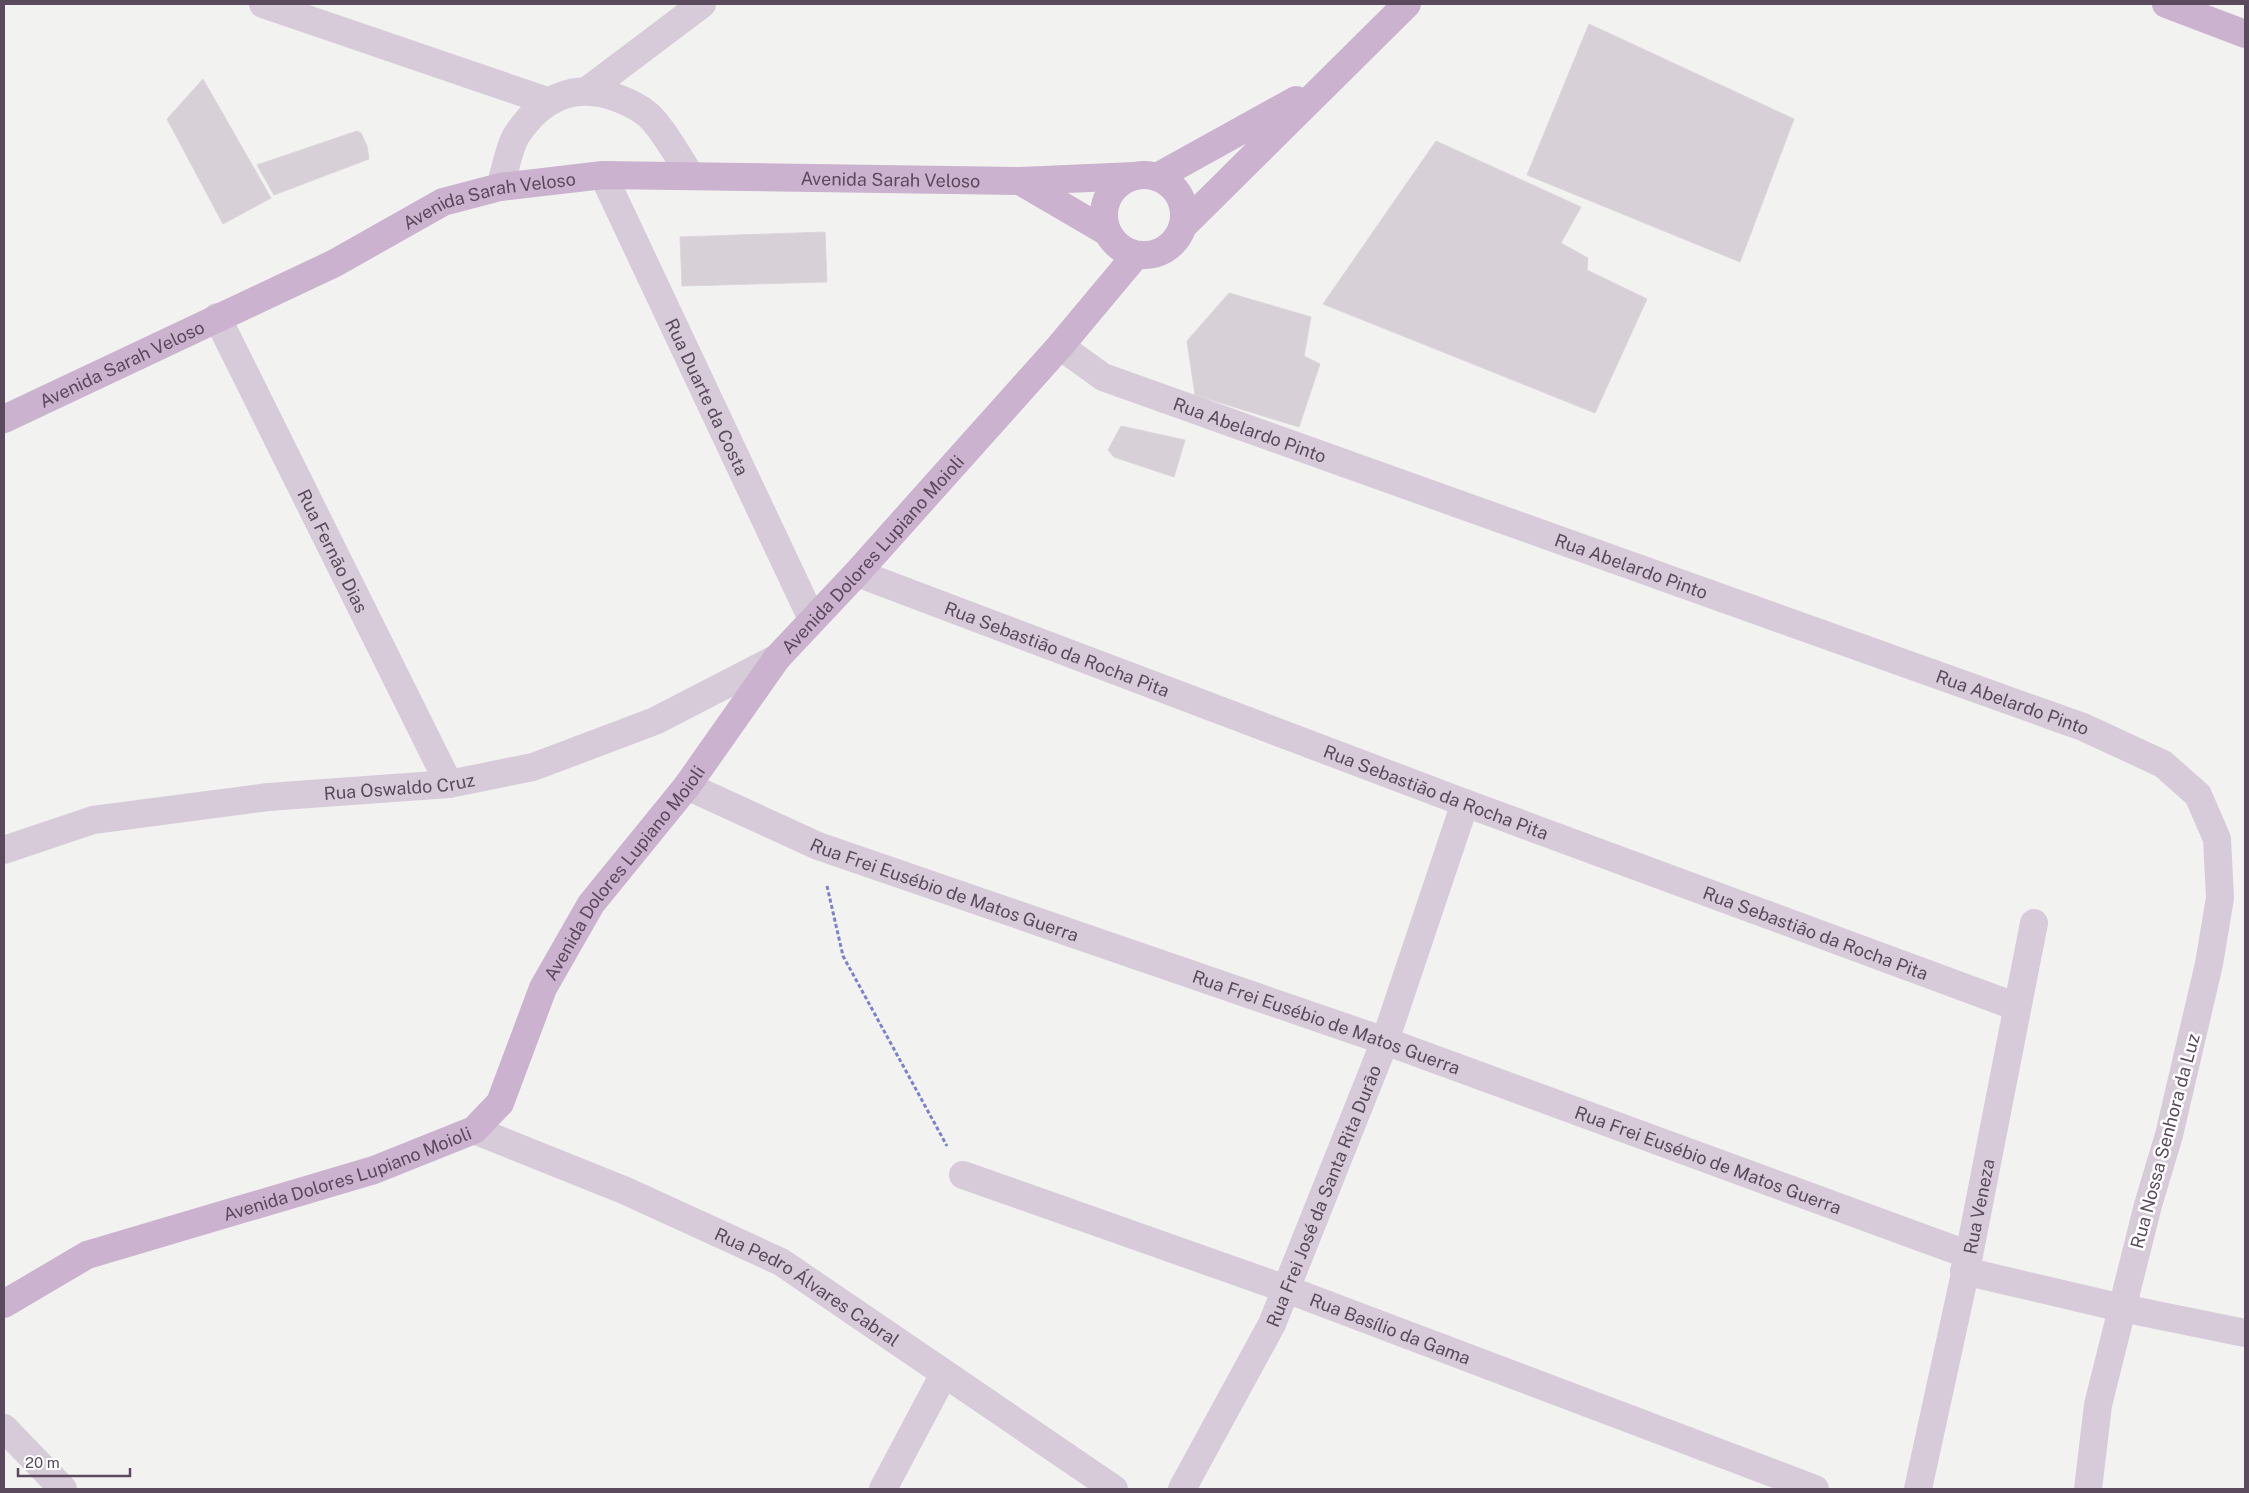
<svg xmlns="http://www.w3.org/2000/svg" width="2249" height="1493" font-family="'Public Sans',sans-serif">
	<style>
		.building { fill: #d7d0d7; stroke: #dcd5db }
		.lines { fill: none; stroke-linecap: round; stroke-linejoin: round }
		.path { stroke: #7b82cb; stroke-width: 3; stroke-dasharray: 4 2.5; stroke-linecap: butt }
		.minor { stroke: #d7cbd9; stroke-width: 28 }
		.major { stroke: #cbb2ce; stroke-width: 28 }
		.labels { text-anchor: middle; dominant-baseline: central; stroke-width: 5; stroke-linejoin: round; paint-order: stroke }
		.street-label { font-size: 18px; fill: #5b495d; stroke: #fff }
	</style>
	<rect width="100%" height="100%" fill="#f2f3f1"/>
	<g class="building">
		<polygon points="1589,24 1794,119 1740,262 1527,175"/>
		<polygon points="203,79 271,198 223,224 167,119"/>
		<polygon points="357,131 361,133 367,146 369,159 274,195 257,165"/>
		<polygon points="1436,141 1581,207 1561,243 1588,258 1587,270 1647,299 1595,413 1323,304"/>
		<polygon points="825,232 827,282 682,286 680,237"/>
		<polygon points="1229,293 1311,317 1304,356 1320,364 1299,427 1195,395 1187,341"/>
		<polygon points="1121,426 1185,440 1174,477 1114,457 1108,450"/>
	</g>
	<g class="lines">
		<polyline class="path" points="827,886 843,956 947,1146"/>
		<g class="minor">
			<polyline points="263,4 547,101"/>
			<polyline points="588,90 702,4"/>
			<path id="s1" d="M603,175l209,444"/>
			<path d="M500,187c5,-15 8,-37 16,-51 25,-39 60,-55 104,-37 13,5 25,11 34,22 14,16 25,37 36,54"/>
			<path id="s2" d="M217,317l232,467"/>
			<path id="s3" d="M1060,346l43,31 980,350 80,37 35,31 19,44 3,59 -11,66 -40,171 -21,70 -50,200 -10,84"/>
			<path id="s4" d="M857,573l608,230 552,204"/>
			<path id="s5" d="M687,786l131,60 567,195 584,214"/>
			<path id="s6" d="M4,850l89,-30 175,-23 181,-13 84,-17 122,-46 122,-63"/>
			<path id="s7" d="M474,1130l152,61 155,71 333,227"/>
			<path id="s8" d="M963,1175l323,114 529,200"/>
			<polyline points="1964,1271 2122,1308 2245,1333"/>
			<polyline points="4,1428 63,1489"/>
			<polyline points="883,1489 944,1374"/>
			<path id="s9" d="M1182,1489l90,-165 113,-283 80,-238"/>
			<path id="s10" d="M1918,1489l51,-234 65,-332"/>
		</g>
		<g class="major">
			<polyline points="2166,4 2245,34"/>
			<circle cx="1144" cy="215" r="40"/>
			<polyline points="1157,177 1296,100"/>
			<polyline points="1020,181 1107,232"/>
			<polyline points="1183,226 1407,4"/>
			<path id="s11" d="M4,419l331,-156 108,-61 57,-15 103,-12 417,6 115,-5"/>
			<path id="s12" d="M4,1304l83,-49 287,-85 100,-40 26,-27 43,-115 48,-84 96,-118 90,-128 80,-85 203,-227 76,-91"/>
		</g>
	</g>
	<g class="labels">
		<g class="street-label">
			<text stroke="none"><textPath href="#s11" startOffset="940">Avenida Sarah Veloso</textPath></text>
			<text stroke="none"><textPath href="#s11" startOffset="535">Avenida Sarah Veloso</textPath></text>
			<text stroke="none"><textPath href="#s11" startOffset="130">Avenida Sarah Veloso</textPath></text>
			<text stroke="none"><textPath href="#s1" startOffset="245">Rua Duarte da Costa</textPath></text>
			<text stroke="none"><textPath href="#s3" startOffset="209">Rua Abelardo Pinto</textPath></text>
			<text stroke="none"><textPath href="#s2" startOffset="261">Rua Fernão Dias</textPath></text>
			<text stroke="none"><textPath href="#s12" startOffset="1210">Avenida Dolores Lupiano Moioli</textPath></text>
			<text stroke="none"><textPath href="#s3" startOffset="614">Rua Abelardo Pinto</textPath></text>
			<text stroke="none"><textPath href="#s4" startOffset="214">Rua Sebastião da Rocha Pita</textPath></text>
			<text stroke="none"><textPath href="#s3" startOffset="1019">Rua Abelardo Pinto</textPath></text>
			<text stroke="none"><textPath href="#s6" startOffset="402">Rua Oswaldo Cruz</textPath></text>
			<text stroke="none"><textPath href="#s4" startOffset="619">Rua Sebastião da Rocha Pita</textPath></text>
			<text stroke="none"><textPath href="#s12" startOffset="805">Avenida Dolores Lupiano Moioli</textPath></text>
			<text stroke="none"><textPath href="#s5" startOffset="278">Rua Frei Eusébio de Matos Guerra</textPath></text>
			<text stroke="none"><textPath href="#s4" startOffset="1024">Rua Sebastião da Rocha Pita</textPath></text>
			<text stroke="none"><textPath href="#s5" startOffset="682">Rua Frei Eusébio de Matos Guerra</textPath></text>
			<text transform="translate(2165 1141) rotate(-75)">Rua Nossa Senhora da Luz</text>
			<text stroke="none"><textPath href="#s5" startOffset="1088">Rua Frei Eusébio de Matos Guerra</textPath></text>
			<text stroke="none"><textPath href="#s12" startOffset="369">Avenida Dolores Lupiano Moioli</textPath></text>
			<text stroke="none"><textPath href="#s9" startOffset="326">Rua Frei José da Santa Rita Durão</textPath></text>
			<text stroke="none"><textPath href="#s10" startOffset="289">Rua Veneza</textPath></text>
			<text stroke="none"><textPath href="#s7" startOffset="369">Rua Pedro Álvares Cabral</textPath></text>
			<text stroke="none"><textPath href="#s8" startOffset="454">Rua Basílio da Gama</textPath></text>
		</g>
	</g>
	<rect width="2249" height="1493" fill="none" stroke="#5b495d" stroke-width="10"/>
	<path d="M18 1468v8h112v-8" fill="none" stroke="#5b495d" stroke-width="2.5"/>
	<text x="25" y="1468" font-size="15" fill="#5b495d" stroke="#ffffff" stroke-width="4" paint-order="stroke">20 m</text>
</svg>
